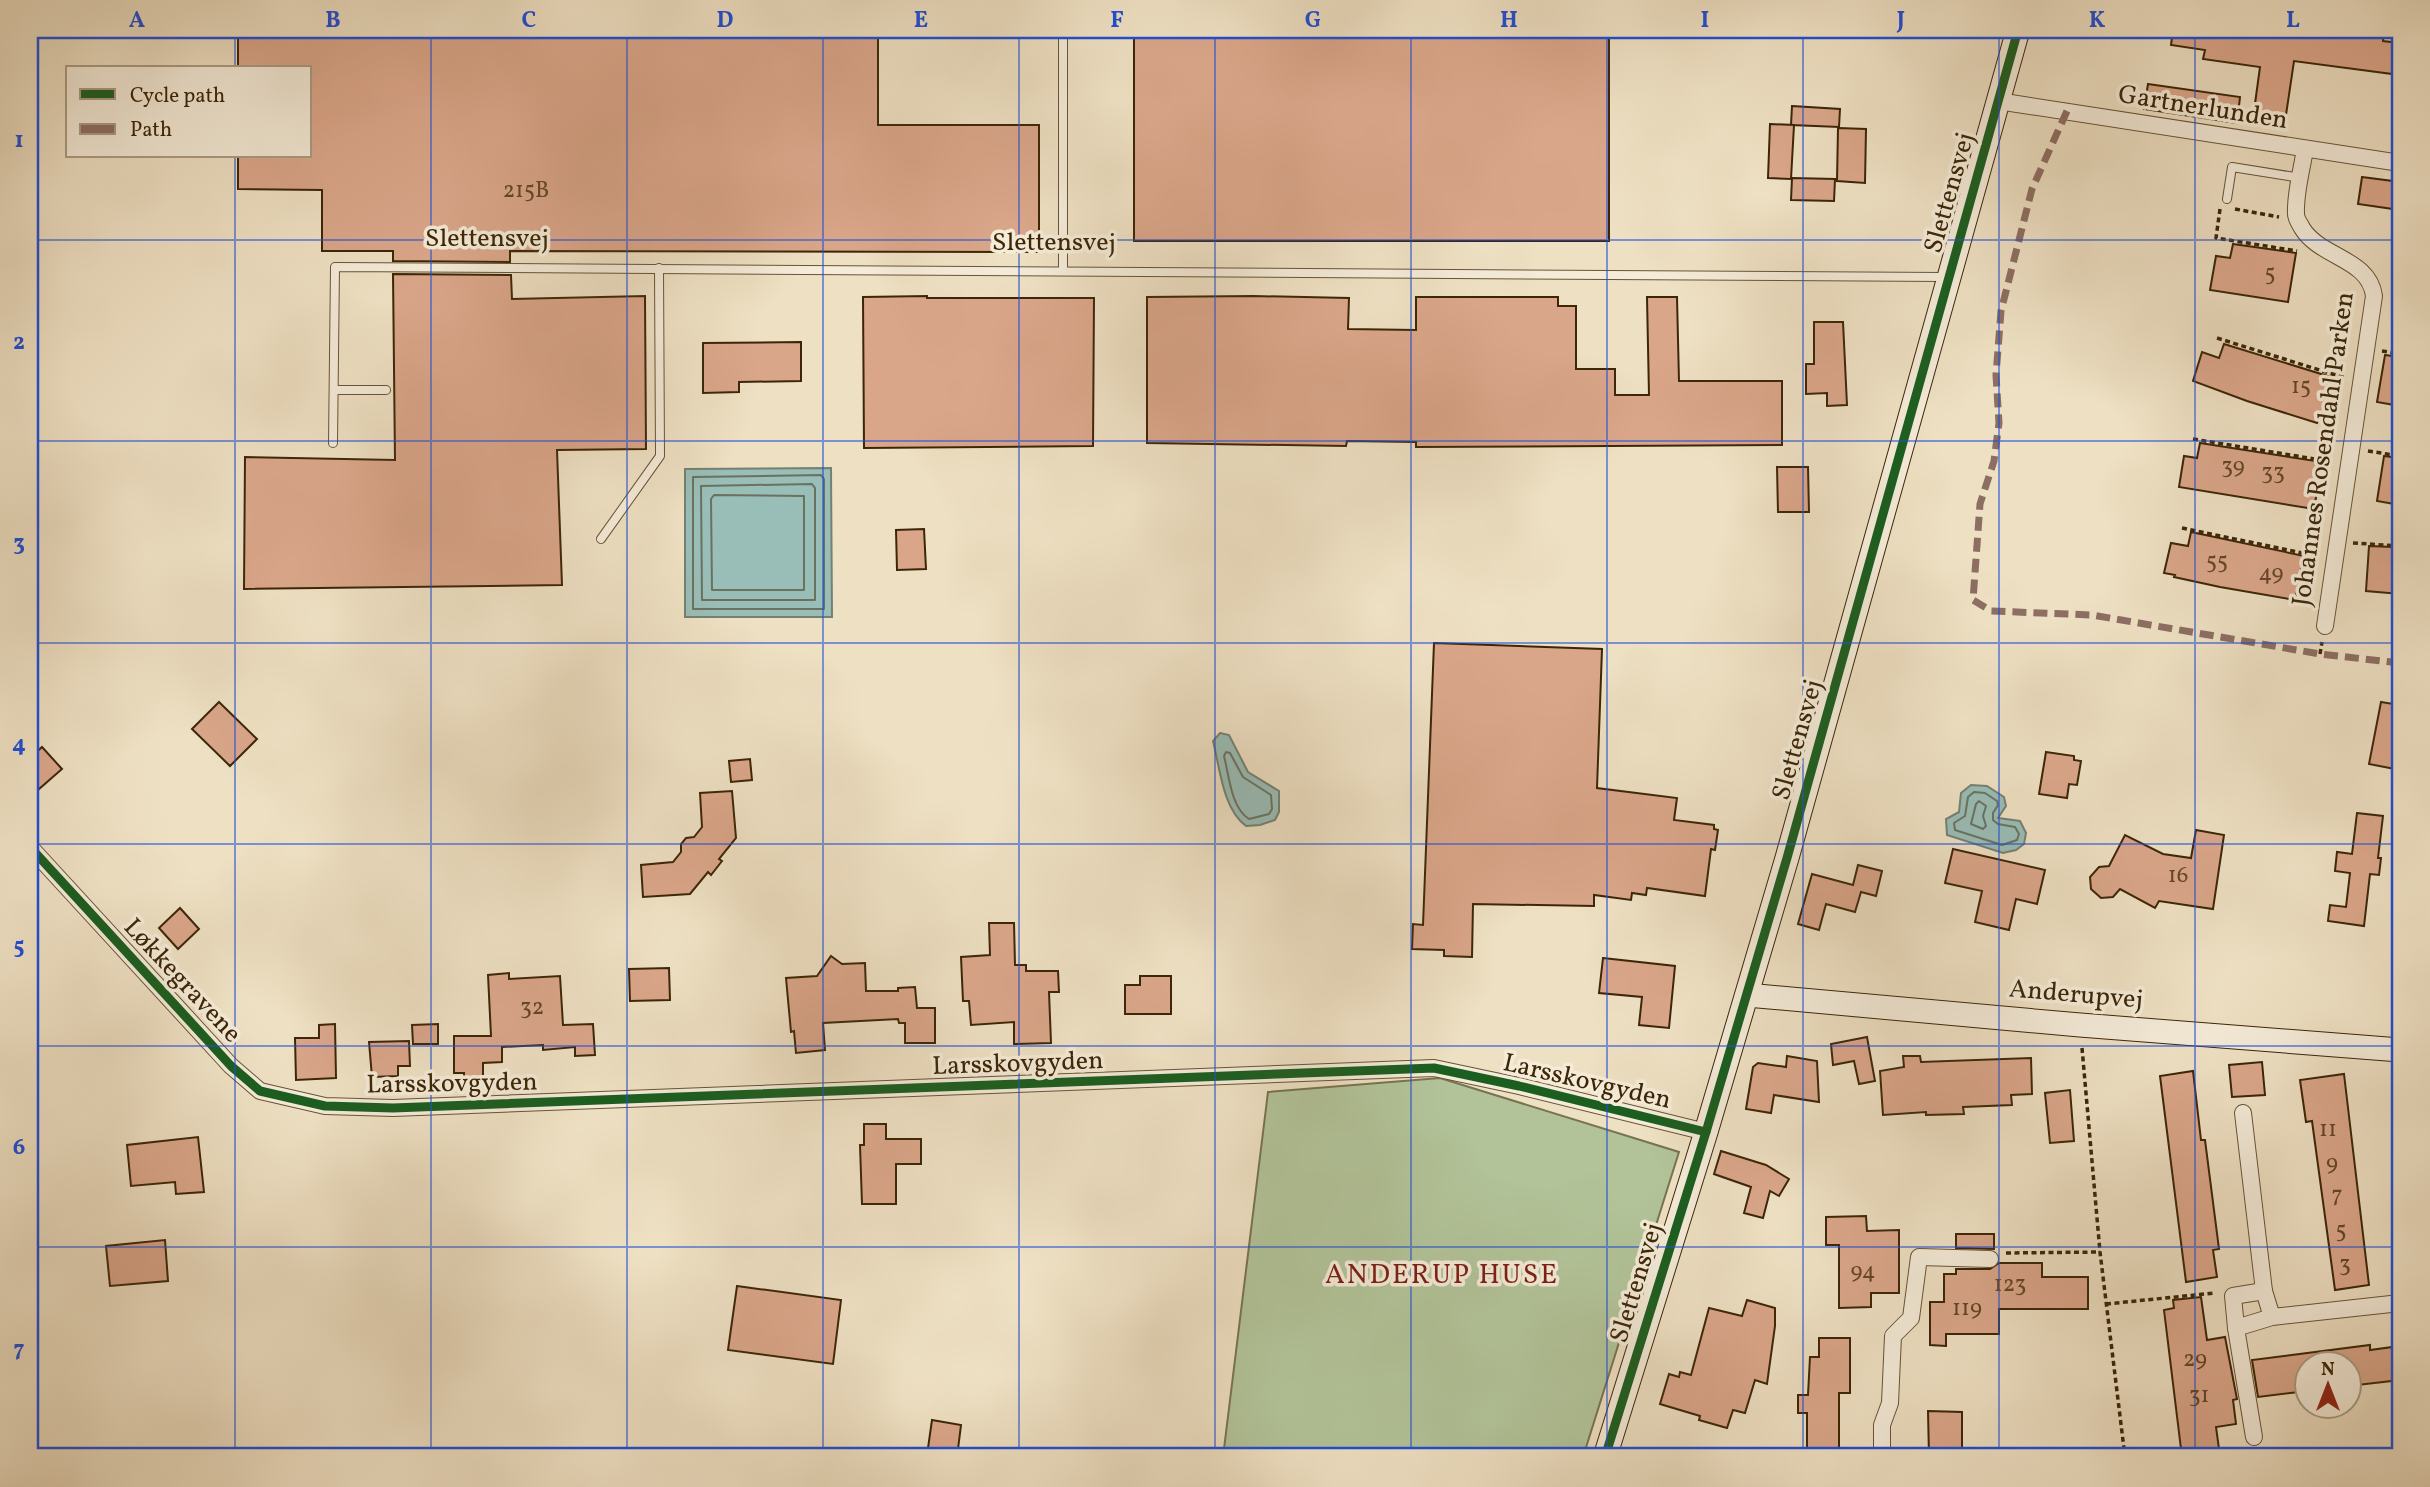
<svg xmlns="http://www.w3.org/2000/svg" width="2430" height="1487" font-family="Vollkorn,serif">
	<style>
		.green { fill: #b2c399; stroke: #777450; stroke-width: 2 }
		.water { fill: #99bdb7; stroke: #748171; stroke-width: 2 }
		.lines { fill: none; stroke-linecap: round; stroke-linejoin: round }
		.shore { stroke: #6a725f; stroke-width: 2 }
		.building { fill: #daa68a; stroke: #3c2607; stroke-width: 2 }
		.lane-casing { stroke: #685436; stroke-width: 10 }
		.street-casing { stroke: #685436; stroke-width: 18 }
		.secondary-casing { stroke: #3c2607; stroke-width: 25 }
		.path { stroke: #3c2607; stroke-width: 3.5; stroke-dasharray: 5 3.5; stroke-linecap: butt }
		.lane { stroke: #f4ebd8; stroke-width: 8 }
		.street { stroke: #f4ebd8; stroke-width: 16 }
		.secondary { stroke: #f4ebd8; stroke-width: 23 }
		.quiet { stroke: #8d6e63; stroke-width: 7; stroke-dasharray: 14 7; stroke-linecap: butt }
		.cycleway-casing { stroke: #f4ebd8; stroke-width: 13 }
		.cycleway { stroke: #1b5e20; stroke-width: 9 }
		.grid { fill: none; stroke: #1d4ed8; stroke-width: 2; stroke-opacity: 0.55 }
		.labels { text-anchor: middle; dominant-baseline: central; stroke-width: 7; stroke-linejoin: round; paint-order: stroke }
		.number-label { font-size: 23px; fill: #644628 }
		.street-label { font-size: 26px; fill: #3c2607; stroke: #f4ebd8 }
		.neighbourhood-label { font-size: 28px; letter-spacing: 2px; fill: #7a1f14; stroke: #f4ebd8 }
		.neatline { fill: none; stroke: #1d4ed8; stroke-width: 2.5 }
		.grid-label { font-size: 23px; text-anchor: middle; font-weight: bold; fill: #1d4ed8 }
	</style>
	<rect width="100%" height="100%" fill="#eee0c3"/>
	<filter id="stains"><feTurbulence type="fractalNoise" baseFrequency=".00286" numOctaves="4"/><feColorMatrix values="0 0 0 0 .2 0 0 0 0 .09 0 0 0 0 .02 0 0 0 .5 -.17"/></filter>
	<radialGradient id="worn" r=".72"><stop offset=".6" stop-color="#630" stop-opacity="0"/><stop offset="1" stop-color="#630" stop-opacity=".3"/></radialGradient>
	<polygon class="green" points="1440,1078 1679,1152 1583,1457 1223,1457 1268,1092"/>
	<g class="water">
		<polygon points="831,468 832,617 685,617 685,469"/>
		<path d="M1220,733l9,2 19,37 31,19v21l-4,8 -15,5 -14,1c-23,-17 -26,-57 -33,-85z"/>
		<polygon points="1971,785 1987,786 2004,797 2006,806 1998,818 2020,821 2026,833 2024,844 2016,850 2003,853 1947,835 1946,819 1959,812 1961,793"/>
	</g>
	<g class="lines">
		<g class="shore">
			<polygon points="821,475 824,479 824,609 693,609 693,477"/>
			<polygon points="812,484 815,488 815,600 702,600 701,486"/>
			<polygon points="714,495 804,496 804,590 712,590 711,499"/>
			<path d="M1226,752l4,1 13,24 28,18 1,14 -3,5 -20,5c-18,-11 -20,-44 -25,-63z"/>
			<polygon points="1974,792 1985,793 1997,801 1998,805 1993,813 1993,820 1998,824 2015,827 2019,834 2017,840 2002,845 1955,830 1954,823 1965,816 1968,797"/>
			<polygon points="1979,801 1986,806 1983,816 1986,826 1983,829 1971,824 1976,804"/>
		</g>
	</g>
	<g class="building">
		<polygon points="238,30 878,30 878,125 1039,125 1039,252 510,251 510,262 393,261 393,251 322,251 322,190 238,189 238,156 310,156 310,68 238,68"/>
		<rect x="1134" y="30" width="475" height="211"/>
		<polygon points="2173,30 2312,30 2351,35 2352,30 2384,30 2383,41 2400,43 2400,75 2294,61 2286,115 2254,111 2260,67 2203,59 2205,50 2171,45"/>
		<polygon points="2148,84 2240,97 2237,123 2144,109"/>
		<polygon points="1792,106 1840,109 1839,127 1791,125"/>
		<polygon points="1770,124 1794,125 1791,179 1768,178"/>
		<polygon points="1838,128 1866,129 1865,183 1837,181"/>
		<polygon points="2362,177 2400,182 2400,210 2358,204"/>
		<polygon points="1792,178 1835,179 1834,201 1791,200"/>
		<polygon points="2233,244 2296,253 2288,302 2210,290 2216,256 2230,258"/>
		<polygon points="393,274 511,275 512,299 645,296 646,449 557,450 562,585 244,589 245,457 395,460"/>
		<polygon points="927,296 927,298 1094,298 1093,446 864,448 863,297"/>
		<polygon points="1254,296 1349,298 1348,329 1416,330 1416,297 1558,297 1558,306 1576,306 1576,369 1615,369 1615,395 1649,395 1647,297 1677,297 1679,381 1782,381 1782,445 1416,447 1416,442 1347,441 1346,446 1147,443 1147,297"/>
		<polygon points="1814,322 1843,322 1847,405 1827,406 1827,393 1806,394 1806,364 1814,364"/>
		<polygon points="801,342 801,381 739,382 739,392 703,393 703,343"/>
		<polygon points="2224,344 2334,378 2320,420 2318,420 2317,423 2247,401 2193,381 2202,352 2219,358"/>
		<polygon points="2385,355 2400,357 2400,406 2377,402"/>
		<polygon points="2200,443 2322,462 2314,509 2179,487 2184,456 2197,458"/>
		<polygon points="2384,456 2400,458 2400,505 2377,501"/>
		<polygon points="1777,467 1808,467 1809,512 1778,512"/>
		<polygon points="924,529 926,569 897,570 896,530"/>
		<polygon points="2191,532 2304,556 2295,600 2220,587 2174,577 2175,575 2164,573 2171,543 2188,546"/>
		<polygon points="2369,546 2393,547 2392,561 2400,562 2400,594 2366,591"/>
		<polygon points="1434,643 1602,649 1597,788 1677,798 1674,820 1714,825 1714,829 1718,830 1715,850 1711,849 1705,896 1647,888 1646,895 1632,893 1631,900 1594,895 1594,906 1473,904 1472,957 1444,956 1444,950 1412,949 1413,924 1423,925"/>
		<polygon points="219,702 257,739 230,766 192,729"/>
		<polygon points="2381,702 2400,705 2400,770 2369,764"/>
		<polygon points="42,747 62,769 39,789 30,779 30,758"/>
		<polygon points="2046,752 2074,756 2074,760 2081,761 2077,785 2069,784 2067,798 2039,794"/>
		<polygon points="750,759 752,780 731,782 729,761"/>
		<polygon points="732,791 736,838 719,859 722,861 711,875 708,872 690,894 643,897 641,865 673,862 681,852 681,844 686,838 694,837 702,827 700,793"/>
		<polygon points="2357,813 2383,816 2378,858 2381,858 2379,875 2370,874 2364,926 2328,921 2330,905 2346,907 2350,873 2335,871 2337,852 2352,854"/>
		<polygon points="2196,830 2224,835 2213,909 2159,901 2155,908 2120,889 2113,897 2101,898 2091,889 2090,877 2099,867 2109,866 2125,835 2163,854 2191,858"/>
		<polygon points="1953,849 2045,870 2037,904 2016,899 2009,930 1975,922 1982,891 1945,883"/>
		<polygon points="1858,865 1882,871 1876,896 1861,892 1855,912 1826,904 1819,930 1798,924 1812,874 1853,885"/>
		<polygon points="180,908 199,929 178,949 159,928"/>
		<polygon points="989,923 1014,923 1015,965 1026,965 1026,971 1058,971 1059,992 1049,992 1051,1043 1014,1044 1014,1022 971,1025 969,1001 963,1001 961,957 990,955"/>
		<polygon points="831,956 842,964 865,963 866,991 898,991 898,988 915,987 917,1008 935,1008 935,1043 905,1043 905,1023 899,1023 898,1019 823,1023 825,1050 796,1053 794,1031 791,1032 786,978 817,976"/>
		<polygon points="1603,958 1675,966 1669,1028 1639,1025 1642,997 1599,993"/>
		<polygon points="669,968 670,1000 630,1001 629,969"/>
		<polygon points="509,973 509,979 560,976 563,1025 593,1024 595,1055 575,1056 575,1047 543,1050 543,1045 502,1047 502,1062 483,1063 483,1078 464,1078 464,1073 454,1073 454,1036 491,1036 488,975"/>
		<polygon points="1140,976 1171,976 1171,1014 1125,1014 1125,985 1140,985"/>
		<polygon points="335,1024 336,1078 296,1080 295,1038 319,1038 319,1025"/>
		<polygon points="438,1024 438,1044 413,1044 412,1025"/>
		<polygon points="1867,1037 1875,1081 1859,1084 1854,1061 1833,1065 1831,1044"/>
		<polygon points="409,1041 410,1066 398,1066 398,1076 372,1077 369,1042"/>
		<polygon points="1787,1056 1817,1061 1819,1102 1774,1095 1771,1113 1746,1109 1753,1067 1758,1063 1786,1067"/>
		<polygon points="1903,1056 1920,1056 1921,1062 2031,1058 2032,1094 2011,1095 2012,1105 1963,1107 1964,1114 1926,1115 1926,1112 1883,1115 1880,1071 1904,1067"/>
		<polygon points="2262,1062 2265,1095 2232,1097 2229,1065"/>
		<polygon points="2193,1071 2201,1140 2205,1140 2219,1249 2213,1250 2217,1277 2186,1282 2160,1076"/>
		<polygon points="2344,1074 2369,1285 2335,1290 2312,1121 2306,1122 2300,1080"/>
		<polygon points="2070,1090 2074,1141 2050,1143 2045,1093"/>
		<polygon points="864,1124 886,1124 886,1139 921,1139 921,1164 896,1164 896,1204 862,1204 860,1145 864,1145"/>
		<polygon points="198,1137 204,1192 176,1194 175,1182 131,1186 127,1145"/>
		<polygon points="1721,1151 1766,1165 1789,1179 1779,1196 1770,1191 1763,1218 1744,1213 1751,1187 1714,1174"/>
		<polygon points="1866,1216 1867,1231 1899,1230 1899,1293 1871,1293 1871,1307 1839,1308 1839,1245 1826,1245 1826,1217"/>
		<polygon points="1956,1234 1994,1234 1994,1249 1956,1248"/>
		<polygon points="165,1240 168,1281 110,1286 106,1246"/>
		<polygon points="1999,1263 2042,1263 2042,1277 2088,1277 2088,1309 1999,1309 1999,1334 1946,1334 1946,1346 1930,1345 1930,1302 1944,1302 1944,1274 1956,1274 1956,1269 1990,1269"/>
		<polygon points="737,1286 841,1300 833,1364 728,1350"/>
		<polygon points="2201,1297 2207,1340 2225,1337 2237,1399 2233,1400 2236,1424 2216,1427 2219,1449 2214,1450 2215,1457 2182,1457 2164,1310 2174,1308 2173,1300"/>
		<polygon points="1747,1300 1775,1308 1775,1326 1767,1384 1755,1380 1745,1413 1733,1410 1727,1428 1699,1420 1700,1416 1660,1404 1669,1374 1679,1377 1680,1372 1691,1375 1709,1308 1742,1316"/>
		<polygon points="1819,1338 1850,1338 1850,1393 1839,1393 1839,1457 1807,1457 1807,1413 1798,1413 1798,1395 1808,1395 1810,1357 1819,1357"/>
		<polygon points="2370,1345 2370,1350 2400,1346 2400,1380 2349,1386 2349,1364 2307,1364 2307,1391 2258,1397 2252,1360"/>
		<polygon points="1928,1411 1962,1412 1962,1457 1929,1457"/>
		<polygon points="932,1420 961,1425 957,1457 927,1455"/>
	</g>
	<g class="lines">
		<defs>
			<g id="lane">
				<polyline points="1063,30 1063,271"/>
				<polyline points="2227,199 2232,167 2301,178"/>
				<polyline points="334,390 386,390"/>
				<polyline points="333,443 335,267 1945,277"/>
				<polyline points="601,539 660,456 659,268"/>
			</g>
			<g id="street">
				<polyline points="1998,101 2400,163"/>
				<path d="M2305,149c-3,20 -10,44 -9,65 0,5 4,10 6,14 18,30 67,30 72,68l-49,330"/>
				<polyline points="30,847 231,1066 260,1091 325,1106 393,1108 1434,1068 1519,1086 1706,1132"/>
				<polyline points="2243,1113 2264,1291"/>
				<polyline points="2272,1317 2264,1291 2233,1296 2236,1328 2272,1317 2400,1303"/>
				<polyline points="2236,1328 2254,1437"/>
				<polyline points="1882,1457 1882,1425 1890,1403 1893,1336 1911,1318 1919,1257 1990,1259"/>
			</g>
			<g id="secondary">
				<polyline points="1747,995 2080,1025 2400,1050"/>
				<polyline points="1605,1457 1706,1132 1787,858 2018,30"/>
			</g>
		</defs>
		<use href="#lane" class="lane-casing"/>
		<use href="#street" class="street-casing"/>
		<use href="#secondary" class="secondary-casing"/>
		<g class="path">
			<polyline points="2220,209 2216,238 2297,251"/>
			<polyline points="2235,209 2279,217"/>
			<polyline points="2217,338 2345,378"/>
			<polyline points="2382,351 2400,354"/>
			<polyline points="2193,439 2333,462"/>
			<polyline points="2368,451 2400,456"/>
			<polyline points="2182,528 2317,556"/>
			<polyline points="2353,543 2400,546"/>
			<polyline points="2320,654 2322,642"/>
			<polyline points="2082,1048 2100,1252 2125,1457"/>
			<polyline points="2006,1253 2100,1252"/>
			<polyline points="2106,1304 2215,1293"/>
		</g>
		<use href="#lane" class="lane"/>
		<use href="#street" class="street"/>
		<use href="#secondary" class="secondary"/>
		<polyline class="quiet" points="2067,111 2032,189 2001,311 1996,375 1999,423 1994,461 1980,504 1973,600 1991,611 2092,615 2320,654 2400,663"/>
		<defs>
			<g id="cycleway">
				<polyline points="30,847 231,1066 260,1091 325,1106 393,1108 1434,1068 1519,1086 1706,1132"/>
				<polyline points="1605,1457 1706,1132 1787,858 2018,30"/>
			</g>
		</defs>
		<use href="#cycleway" class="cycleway-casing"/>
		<use href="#cycleway" class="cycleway"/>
	</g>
	<path class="grid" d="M235,30v38M431,30v1427M627,30v1427M823,30v1427M1019,30v1427M1215,30v1427M1411,30v1427M1607,30v1427M1803,30v1427M1999,30v1427M2195,30v1427M235,156v1301M30,240h2370M30,441h2370M30,643h2370M30,844h2370M30,1046h2370M30,1247h2370"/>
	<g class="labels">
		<g class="number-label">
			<text x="526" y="191">215B</text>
			<text x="2270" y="274">5</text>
			<text x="2301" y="387">15</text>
			<text x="2233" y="467">39</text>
			<text x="2273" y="473">33</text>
			<text x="2217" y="562">55</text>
			<text x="2271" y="574">49</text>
			<text x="2178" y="876">16</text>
			<text x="532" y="1008">32</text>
			<text x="2328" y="1130">11</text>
			<text x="2332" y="1164">9</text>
			<text x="2337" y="1196">7</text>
			<text x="2341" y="1231">5</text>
			<text x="2345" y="1265">3</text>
			<text x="1863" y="1272">94</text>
			<text x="2010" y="1285">123</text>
			<text x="1967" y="1309">119</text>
			<text x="2195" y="1360">29</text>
			<text x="2199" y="1396">31</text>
		</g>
		<g class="street-label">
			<text transform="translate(2203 108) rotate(9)">Gartnerlunden</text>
			<text transform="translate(1950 193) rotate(-74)">Slettensvej</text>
			<text x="487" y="239">Slettensvej</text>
			<text x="1054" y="243">Slettensvej</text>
			<text transform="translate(2324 449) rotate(-82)">Johannes Rosendahl Parken</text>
			<text transform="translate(1798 740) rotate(-74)">Slettensvej</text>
			<text transform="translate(182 981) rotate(47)">Løkkegravene</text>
			<text transform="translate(2076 995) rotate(5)">Anderupvej</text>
			<text transform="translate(1018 1064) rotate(-2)">Larsskovgyden</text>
			<text transform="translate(1587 1082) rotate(13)">Larsskovgyden</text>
			<text transform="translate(452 1084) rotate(-1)">Larsskovgyden</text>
			<text transform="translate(1637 1283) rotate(-73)">Slettensvej</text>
		</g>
		<g class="neighbourhood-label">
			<text x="1442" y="1275">ANDERUP HUSE</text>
		</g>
	</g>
	<rect width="2430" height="1487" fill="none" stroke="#eee0c3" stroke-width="77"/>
	<rect x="66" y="66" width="245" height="91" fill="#f4ebd8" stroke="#aa9c84" stroke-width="2"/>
	<rect x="80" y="89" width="35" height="10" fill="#1b5e20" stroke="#aa9c84" stroke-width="2"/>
	<text x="130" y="102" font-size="21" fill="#3c2607">Cycle path</text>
	<rect x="80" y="124" width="35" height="10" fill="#8d6e63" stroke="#aa9c84" stroke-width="2"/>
	<text x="130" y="136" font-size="21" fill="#3c2607">Path</text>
	<g transform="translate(2328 1385)"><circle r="33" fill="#f4ebd8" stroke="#aa9c84" stroke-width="2"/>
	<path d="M0-5L12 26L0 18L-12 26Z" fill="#8f2418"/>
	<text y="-10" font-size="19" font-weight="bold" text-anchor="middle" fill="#3c2607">N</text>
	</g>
	<rect x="38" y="38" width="2354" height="1410" class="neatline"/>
	<g class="grid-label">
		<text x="137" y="27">A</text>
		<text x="333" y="27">B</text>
		<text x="529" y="27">C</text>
		<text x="725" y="27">D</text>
		<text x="921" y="27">E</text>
		<text x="1117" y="27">F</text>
		<text x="1313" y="27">G</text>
		<text x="1509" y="27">H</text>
		<text x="1705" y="27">I</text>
		<text x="1901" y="27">J</text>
		<text x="2097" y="27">K</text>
		<text x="2293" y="27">L</text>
		<text x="19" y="147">1</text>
		<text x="19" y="349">2</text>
		<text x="19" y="550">3</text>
		<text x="19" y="751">4</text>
		<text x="19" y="953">5</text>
		<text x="19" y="1154">6</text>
		<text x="19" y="1356">7</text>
	</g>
	<rect width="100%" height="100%" filter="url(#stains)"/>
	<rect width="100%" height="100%" fill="url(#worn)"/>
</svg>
